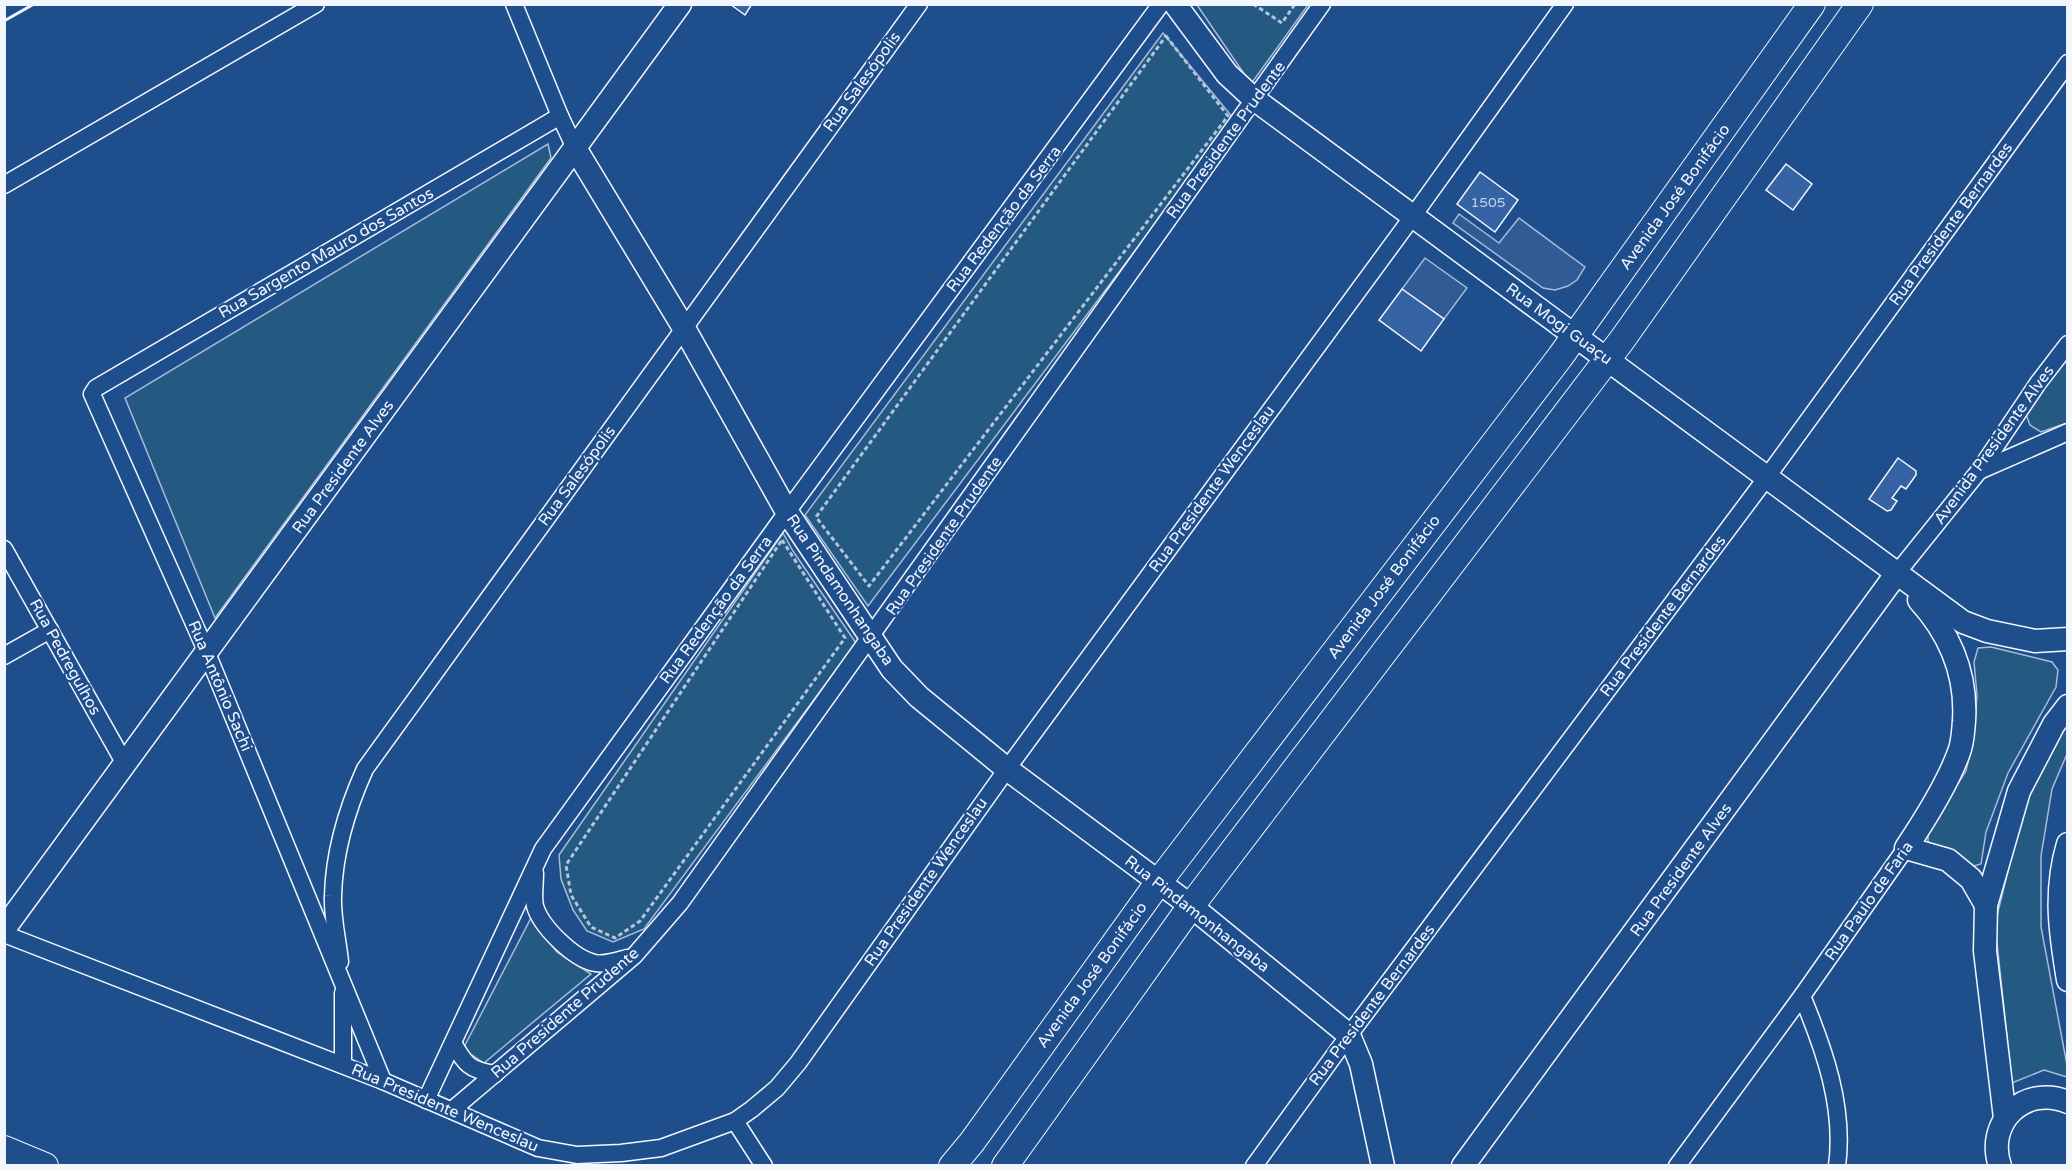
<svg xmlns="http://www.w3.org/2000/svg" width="2072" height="1170" font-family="'Varela Round',sans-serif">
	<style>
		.green { fill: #245a82; stroke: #a8bbd7; stroke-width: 1.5 }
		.parking { fill: #305b95; stroke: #a8bbd7; stroke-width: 1.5 }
		.building { fill: #3563a3; stroke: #f2f6ff; stroke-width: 1.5 }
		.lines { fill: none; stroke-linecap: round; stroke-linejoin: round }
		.street-casing { stroke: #f2f6ff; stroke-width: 19 }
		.secondary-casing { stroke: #f2f6ff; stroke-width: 25 }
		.primary-casing { stroke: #f2f6ff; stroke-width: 28 }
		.path { stroke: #b3c4dc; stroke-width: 3; stroke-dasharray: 4.5 3; stroke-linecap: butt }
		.street { stroke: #1f4e8c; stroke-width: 16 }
		.secondary { stroke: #1f4e8c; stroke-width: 22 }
		.primary { stroke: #1f4e8c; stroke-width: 26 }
		.wall { stroke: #f2f6ff; stroke-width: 3 }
		.labels { text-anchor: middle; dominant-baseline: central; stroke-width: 4.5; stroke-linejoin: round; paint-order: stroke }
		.number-label { font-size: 14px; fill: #c3d1e8 }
		.street-label { font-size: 16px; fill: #f2f6ff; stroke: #1f4e8c }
	</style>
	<rect width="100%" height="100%" fill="#1f4e8c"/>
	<g class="green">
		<polygon points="1197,5 1308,5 1251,84"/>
		<polygon points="1163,33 1234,119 868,606 805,515"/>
		<polygon points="548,144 551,158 215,618 125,398"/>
		<polygon points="2067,356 2067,423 2041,432 2030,425 2025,412"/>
		<polygon points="783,533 793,551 856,643 644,929 613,942 587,931 573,910 561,879 559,855"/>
		<polygon points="1991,647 2052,662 2058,670 2056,687 2008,773 1986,832 1981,864 1970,867 1928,845 1928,831 1966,771 1974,736 1977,695 1974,662 1978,648"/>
		<polygon points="2067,725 2067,754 2052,789 2041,856 2041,927 2067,1065 2067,1077 2044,1070 2012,1083 1995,924 2030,781"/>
		<polygon points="531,918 557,952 591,974 484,1063 463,1049"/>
	</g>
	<g class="parking">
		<polygon points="1459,214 1499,243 1519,218 1585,267 1577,280 1568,286 1555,290 1543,288 1453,223"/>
		<polygon points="1425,258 1467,288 1444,319 1402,289"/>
	</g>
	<g class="building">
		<polygon points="730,4 752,4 745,15"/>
		<polygon points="1786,164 1812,184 1793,210 1766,190"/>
		<polygon points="1480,172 1518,200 1495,232 1457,204"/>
		<polygon points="1402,289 1444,319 1421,351 1379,320"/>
		<polygon points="1898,458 1916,471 1916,475 1906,489 1901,486 1892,498 1897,501 1891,510 1887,511 1869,499"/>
	</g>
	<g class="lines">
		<defs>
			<g id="street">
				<polyline points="514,4 560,116 575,148"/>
				<polyline points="4,185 316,4"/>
				<polyline points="1979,471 2068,432"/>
				<polyline points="4,549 125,764"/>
				<polyline points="1897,573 1979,471 2038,383 2068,344"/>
				<polyline points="4,656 50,630"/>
				<path d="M535,873c0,10 -2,24 0,33 6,21 39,53 60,57 11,2 22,-2 32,-5"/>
				<polyline points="4,934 383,1081 538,1148 577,1155 621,1153 661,1148 735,1121 752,1109 777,1088 798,1063 1007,769 1413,216 1565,4"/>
				<path d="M340,962c-2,-21 -8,-44 -7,-66 1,-44 14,-87 32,-127l554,-765"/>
				<polyline points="343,993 343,1065"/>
				<path d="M1802,996c22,53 43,111 35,170"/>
				<path d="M453,1043c12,21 16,27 42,31"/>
				<polyline points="383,1081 207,653 92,394 96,388 560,116"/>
				<polyline points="426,1100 543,849 787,512 1161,4"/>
				<polyline points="452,1110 634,956 680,903 1322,4"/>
				<polyline points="735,1121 764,1166"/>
				<polyline points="1254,1166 1349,1035 1767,477 2068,63"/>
				<polyline points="1677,1166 1802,996 1906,848"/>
			</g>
			<g id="secondary">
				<polyline points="1175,4 1227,74 1254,99 1963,622 1987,631 2035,641 2068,639"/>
				<polyline points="575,148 684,328 787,512 892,669 919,697 1007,769 1191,906 1349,1035 1361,1064 1383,1166"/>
				<path d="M1919,600c31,34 48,74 45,121 -1,10 -1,21 -5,31 -11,31 -35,69 -53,96l42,12 23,19 15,26"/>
				<path d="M2068,844c-14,47 -8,88 0,136"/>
				<polyline points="4,929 680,4"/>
				<polyline points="2005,1118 1985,951 1986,905 2019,791 2054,724 2068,706"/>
				<polyline points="1463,1166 1897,573"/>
				<path d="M2000,1166c-15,-44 25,-82 68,-64"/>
			</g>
			<g id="primary">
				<polyline points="4,1149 45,1166"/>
				<polyline points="952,1166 972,1142 1158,883 1560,357 1812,4"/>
				<polyline points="1005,1166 1191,906 1622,340 1860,4"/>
			</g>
		</defs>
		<use href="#street" class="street-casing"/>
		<use href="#secondary" class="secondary-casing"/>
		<use href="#primary" class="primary-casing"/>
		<g class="path">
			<polyline points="1253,4 1282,23 1295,4"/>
			<polygon points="1166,36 1228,116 869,586 816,517"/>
			<polygon points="782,540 845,638 640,921 615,938 591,927 571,895 566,865"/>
		</g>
		<use href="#street" class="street"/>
		<use href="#secondary" class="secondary"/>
		<use href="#primary" class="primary"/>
		<polyline class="wall" points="4,21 34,4"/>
	</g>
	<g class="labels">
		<g class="number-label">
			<text x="1488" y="202">1505</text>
		</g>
		<g class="street-label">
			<text transform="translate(862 82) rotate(-54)">Rua Salesópolis</text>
			<text transform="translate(1226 140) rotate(-54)">Rua Presidente Prudente</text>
			<text transform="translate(1675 197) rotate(-54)">Avenida José Bonifácio</text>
			<text transform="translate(1004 219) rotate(-53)">Rua Redenção da Serra</text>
			<text transform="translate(1951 224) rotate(-54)">Rua Presidente Bernardes</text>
			<text transform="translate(326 253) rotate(-30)">Rua Sargento Mauro dos Santos</text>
			<text transform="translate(1559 324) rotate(36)">Rua Mogi Guaçu</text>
			<text transform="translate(1994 445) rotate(-54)">Avenida Presidente Alves</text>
			<text transform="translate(343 467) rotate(-54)">Rua Presidente Alves</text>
			<text transform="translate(577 476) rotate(-54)">Rua Salesópolis</text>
			<text transform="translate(1212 489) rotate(-54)">Rua Presidente Wenceslau</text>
			<text transform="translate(944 536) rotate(-55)">Rua Presidente Prudente</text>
			<text transform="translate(1384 587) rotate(-53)">Avenida José Bonifácio</text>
			<text transform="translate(840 590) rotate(56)">Rua Pindamonhangaba</text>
			<text transform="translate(716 610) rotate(-54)">Rua Redenção da Serra</text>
			<text transform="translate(1663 616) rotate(-53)">Rua Presidente Bernardes</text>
			<text transform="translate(65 657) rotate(61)">Rua Pedregulhos</text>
			<text transform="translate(220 686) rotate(67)">Rua Antônio Sachi</text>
			<text transform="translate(1681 870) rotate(-54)">Rua Presidente Alves</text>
			<text transform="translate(926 882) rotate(-55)">Rua Presidente Wenceslau</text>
			<text transform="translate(1869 901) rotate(-55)">Rua Paulo de Faria</text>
			<text transform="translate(1197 914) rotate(38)">Rua Pindamonhangaba</text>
			<text transform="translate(1092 975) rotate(-54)">Avenida José Bonifácio</text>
			<text transform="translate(1372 1005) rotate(-53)">Rua Presidente Bernardes</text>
			<text transform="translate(565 1013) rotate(-41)">Rua Presidente Prudente</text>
			<text transform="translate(445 1108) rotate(23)">Rua Presidente Wenceslau</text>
		</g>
	</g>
	<rect width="2072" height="1170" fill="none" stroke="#f2f6ff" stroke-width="12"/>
</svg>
